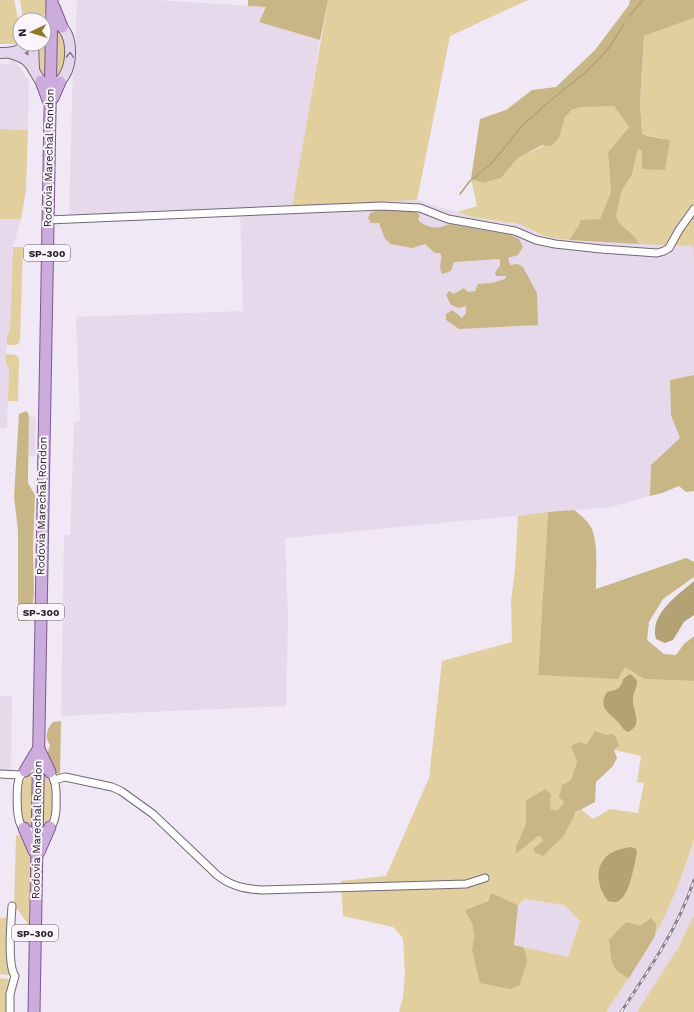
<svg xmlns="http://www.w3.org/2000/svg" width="694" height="1012" font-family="'Work Sans',sans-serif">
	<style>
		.built { fill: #e6d9ec }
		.green { fill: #e1cf9d; fill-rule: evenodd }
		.forest { fill: #c8b685 }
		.water { fill: #b4a372 }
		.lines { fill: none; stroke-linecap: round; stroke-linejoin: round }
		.stream { stroke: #b4a372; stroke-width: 1.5 }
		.minor-casing { stroke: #706974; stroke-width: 9 }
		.secondary-casing { stroke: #706974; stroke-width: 12 }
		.primary-casing { stroke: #7c588d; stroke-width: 13 }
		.minor { stroke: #fff; stroke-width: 7 }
		.secondary { stroke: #e6d6ed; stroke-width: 10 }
		.primary { stroke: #ccacdc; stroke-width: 11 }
		.rail-casing { stroke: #8a848d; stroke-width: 3 }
		.rail { stroke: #fbf6fe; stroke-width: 1.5; stroke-dasharray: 4.5; stroke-linecap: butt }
		.oneway { stroke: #867c8a }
		.labels { text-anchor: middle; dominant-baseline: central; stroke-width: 4; stroke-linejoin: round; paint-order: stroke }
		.shield { fill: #fbf6fe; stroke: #666268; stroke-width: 1 }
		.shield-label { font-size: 10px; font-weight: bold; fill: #262328 }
		.street-label { font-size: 11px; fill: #262328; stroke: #fbf6fe }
	</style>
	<rect width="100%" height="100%" fill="#f0e8f4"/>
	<g class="built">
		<polygon points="77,0 156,0 266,7 259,22 320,40 293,207 417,200 472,217 519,224 547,237 569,240 694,246 694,375 670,380 671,415 680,438 651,465 650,496 610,507 285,538 288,620 286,706 61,716 64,535 70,535 74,422 80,421 76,317 243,311 240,209 69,215 73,65 75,63"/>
		<polygon points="10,60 14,60 29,80 28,130 0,129 0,62 2,64 8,64"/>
		<polygon points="0,219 21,219 13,247 10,331 7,336 6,364 9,367 7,428 0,428"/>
		<polygon points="29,417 36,417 35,456 28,456"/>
		<polygon points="0,696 12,696 11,770 0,770"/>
		<polygon points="694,840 694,915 687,930 667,967 637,1012 606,1012 645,953 664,918 680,881"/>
		<polygon points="524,899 564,905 580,921 568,957 514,945 518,906"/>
	</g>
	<g class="green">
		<polygon points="0,0 14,0 20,28 20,42 17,44 0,44"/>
		<polygon points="20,0 46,0 46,9 43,20 23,20"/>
		<polygon points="328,0 528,0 450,36 417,200 292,207"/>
		<polygon points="694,18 694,261 693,246 639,244 636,238 619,223 616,216 622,190 632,175 638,148 642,151 670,140 642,134 640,102 644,36"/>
		<polygon points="57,27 67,39 63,76 45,80 22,51 31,44 44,44 44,28"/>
		<path d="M614,106l15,21 -21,25 3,40 -11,27 -21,6 -10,15 -22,-3 -28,-13 -47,-7 -15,-5 20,-6 -6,-27 12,4 18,-5 17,-20 41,-20c2,-6 3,-16 7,-22 9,-13 34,-10 48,-10z"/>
		<polygon points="0,129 28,130 26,190 21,219 0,219"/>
		<polygon points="13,247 23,247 20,340 18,344 16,345 7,345 7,335 10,331"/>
		<polygon points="6,354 16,355 19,358 18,401 8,401 9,367 6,364"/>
		<path d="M548,512l-10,163 87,-8 19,12 50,2v159l-14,41 -16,37 -19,35 -39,59h-207l4,-15 2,-23 -2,-36 -10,-11 -50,-11 -2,-35 45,-5 43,-98 13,-117 70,-19 -1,-41 4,-32 3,-53zM579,742l62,14 -4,26 7,1 -6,30 -28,-4 -17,10 -10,-8 -1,-2c-7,3 -8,7 -12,14 -7,14 -17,22 -26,33l-1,-15 -2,-4 -3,-1 -22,18 10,-30v-24l19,-11 5,5v15l8,1 7,-8 12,-40zM491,893l23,10 4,3 6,-7 40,6 16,16 -12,36 -45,-10c9,18 0,21 -3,38l-48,-35 2,-13 -4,-30c11,-2 17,-2 21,-14z"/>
		<polygon points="32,773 47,773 53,783 54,816 47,827 31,828 26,826 22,820 20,815 21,784 26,777"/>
		<polygon points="16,835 23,836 29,848 30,858 29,925 14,905"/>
		<polygon points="694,915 694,1012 637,1012 678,948"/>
		<polygon points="0,918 9,918 10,970 9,975 0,974"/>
		<polygon points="0,978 9,979 8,1012 0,1012"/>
	</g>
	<g class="forest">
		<polygon points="248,0 328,0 320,40 259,22 266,7 248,6"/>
		<polygon points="630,0 694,0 694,18 644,36 640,102 642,134 648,136 670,140 665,170 642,169 642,151 638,148 632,175 622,190 616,216 619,223 636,238 639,244 569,240 579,225 581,220 600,219 611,192 608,152 629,127 614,106 581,107 572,110 565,117 559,138 551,146 542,145 518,158 501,178 483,183 471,179 480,119 506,110 532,90 556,87 595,50 629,5"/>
		<path d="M378,210c12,0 33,-4 42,5l-2,5c9,8 20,10 31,4l62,11 8,4 4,8 -5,8 -10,3 2,7 8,-1 5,3 14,26 1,32 -79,4 -13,-9v-6l6,-4 10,8 4,-5v-7l-7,2 -8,-3 -5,-10 3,-4 5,3 10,-6 4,4 7,-1 3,-7 14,-1 13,-4 1,-3h-10l-1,-4 5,-6v-7l-46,3 -3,9 -9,3c-5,-10 2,-13 -2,-21h-5l-10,-9 -13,4 -21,-4 -6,-5 -6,-16h-8l-3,-5 2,-5z"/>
		<polygon points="694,375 694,491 686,492 679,486 662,493 650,496 651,465 680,438 671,415 670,380"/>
		<polygon points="26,411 28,413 29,417 28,475 28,483 35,495 33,549 34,593 31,617 25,621 18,621 18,530 14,497 19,414"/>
		<path d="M574,510c7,5 17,14 19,22 5,16 3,40 3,57l90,-31 8,4v15l-31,22 -14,23 -2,18 17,14 12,1 8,-11 10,-8v45l-50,-2 -19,-12 -7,12 -80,-4 10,-163z"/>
		<path d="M61,721l-1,53 -7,-2 -5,-12v-8l2,-7c-6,-7 -3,-17 3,-23z"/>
		<polygon points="595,731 606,735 614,734 619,745 614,750 617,758 613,766 596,782 595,802 576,812 563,837 550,849 544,856 535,853 533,849 543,841 541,837 538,836 516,854 516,847 526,824 526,800 545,789 551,794 550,809 558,810 564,802 559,797 562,785 571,780 577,762 571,746 579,742 587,744"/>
		<path d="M491,893l23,10 4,3 -4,39 9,2c9,18 0,21 -3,38l-10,4 -30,-6 -8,-33 2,-13 -2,-14 -7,-13c8,-4 16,-5 23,-9z"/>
		<path d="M651,918l5,6 -1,12 -26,42c-19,-7 -18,-21 -20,-38l17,-18 14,4z"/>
	</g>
	<g class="water">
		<path d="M694,581v34l-10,7 -11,18 -8,3 -9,-4c-7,-25 22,-44 38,-58z"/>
		<path d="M630,674l4,3 3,4c0,6 -3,11 -4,16 -2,13 12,27 -5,35 -5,-2 -6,-5 -9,-9 -10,-11 -22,-15 -12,-31 9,-2 15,-4 16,-13z"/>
		<path d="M631,847l5,2 1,4c-3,12 -7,40 -17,47 -3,3 -8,2 -12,1 -12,-15 -15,-39 5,-49 6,-3 12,-4 18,-5z"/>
	</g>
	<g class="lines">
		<g class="stream">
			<polyline points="629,16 643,0"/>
			<polyline points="460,194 470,181 492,163 522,126 546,104 586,72 609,48 624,24"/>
		</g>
		<defs>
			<g id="minor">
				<polyline points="48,220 382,206 420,208 448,219 515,231 536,240 555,244 601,249 657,253 664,251 669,248 679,230 694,209"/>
				<path d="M33,768h9l8,4c8,11 6,26 6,39 -1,4 -1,9 -3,12 -6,12 -25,11 -32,2 -5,-8 -5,-40 -1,-49 3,-5 9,-6 13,-8z"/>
				<polyline points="0,774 21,775"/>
				<path d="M54,780l11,-3 47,10 9,4 32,23 64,61c14,11 27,14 45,15l204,-6 19,-6"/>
				<path d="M10,1012v-18l5,-18c-8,-11 -4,-54 -3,-70"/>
			</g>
			<g id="secondary">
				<polyline points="33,44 34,70"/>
				<path d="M0,53c11,0 20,-1 28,-9"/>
				<path d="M10,53c7,2 14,4 19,10 6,6 8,18 17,21 31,9 34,-74 -2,-59"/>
			</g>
			<g id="primary">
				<polyline points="54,7 62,27"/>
				<polyline points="41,81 48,100"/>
				<polyline points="53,98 60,82"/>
				<polyline points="39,749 50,772"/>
				<polyline points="25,771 37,751"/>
				<polyline points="24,828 34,851"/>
				<polyline points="39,852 50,827"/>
				<polyline points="34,1012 52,0"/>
			</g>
		</defs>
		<use href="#minor" class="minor-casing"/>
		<use href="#secondary" class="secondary-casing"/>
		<use href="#primary" class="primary-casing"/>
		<use href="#minor" class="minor"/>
		<use href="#secondary" class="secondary"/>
		<use href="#primary" class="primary"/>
		<defs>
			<path id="rail" d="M621,1012c28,-42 57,-84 73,-132"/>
		</defs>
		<use href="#rail" class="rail-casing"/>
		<use href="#rail" class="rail"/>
	</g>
	<defs><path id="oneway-chevron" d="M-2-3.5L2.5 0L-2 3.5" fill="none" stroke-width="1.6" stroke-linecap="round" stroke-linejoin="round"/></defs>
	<use class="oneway" href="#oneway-chevron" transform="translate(70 55) rotate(-88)"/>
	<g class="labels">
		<g class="shield">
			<rect x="24" y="245" width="46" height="16" rx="3"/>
			<rect x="18" y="604" width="46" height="16" rx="3"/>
			<rect x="12" y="925" width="46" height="16" rx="3"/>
		</g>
		<g class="shield-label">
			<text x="47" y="253">SP-300</text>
			<text x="41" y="612">SP-300</text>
			<text x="35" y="933">SP-300</text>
		</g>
		<g class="street-label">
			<text transform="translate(49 158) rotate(-89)">Rodovia Marechal Rondon</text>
			<text transform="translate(42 506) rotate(-89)">Rodovia Marechal Rondon</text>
			<text transform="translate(37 830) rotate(-89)">Rodovia Marechal Rondon</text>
		</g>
	</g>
	<g transform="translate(32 32) rotate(266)"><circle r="19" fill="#fbf6fe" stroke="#a6a2a8"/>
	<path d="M0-3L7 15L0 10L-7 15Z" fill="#93771e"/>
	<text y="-6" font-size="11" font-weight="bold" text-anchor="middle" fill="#262328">N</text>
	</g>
</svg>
